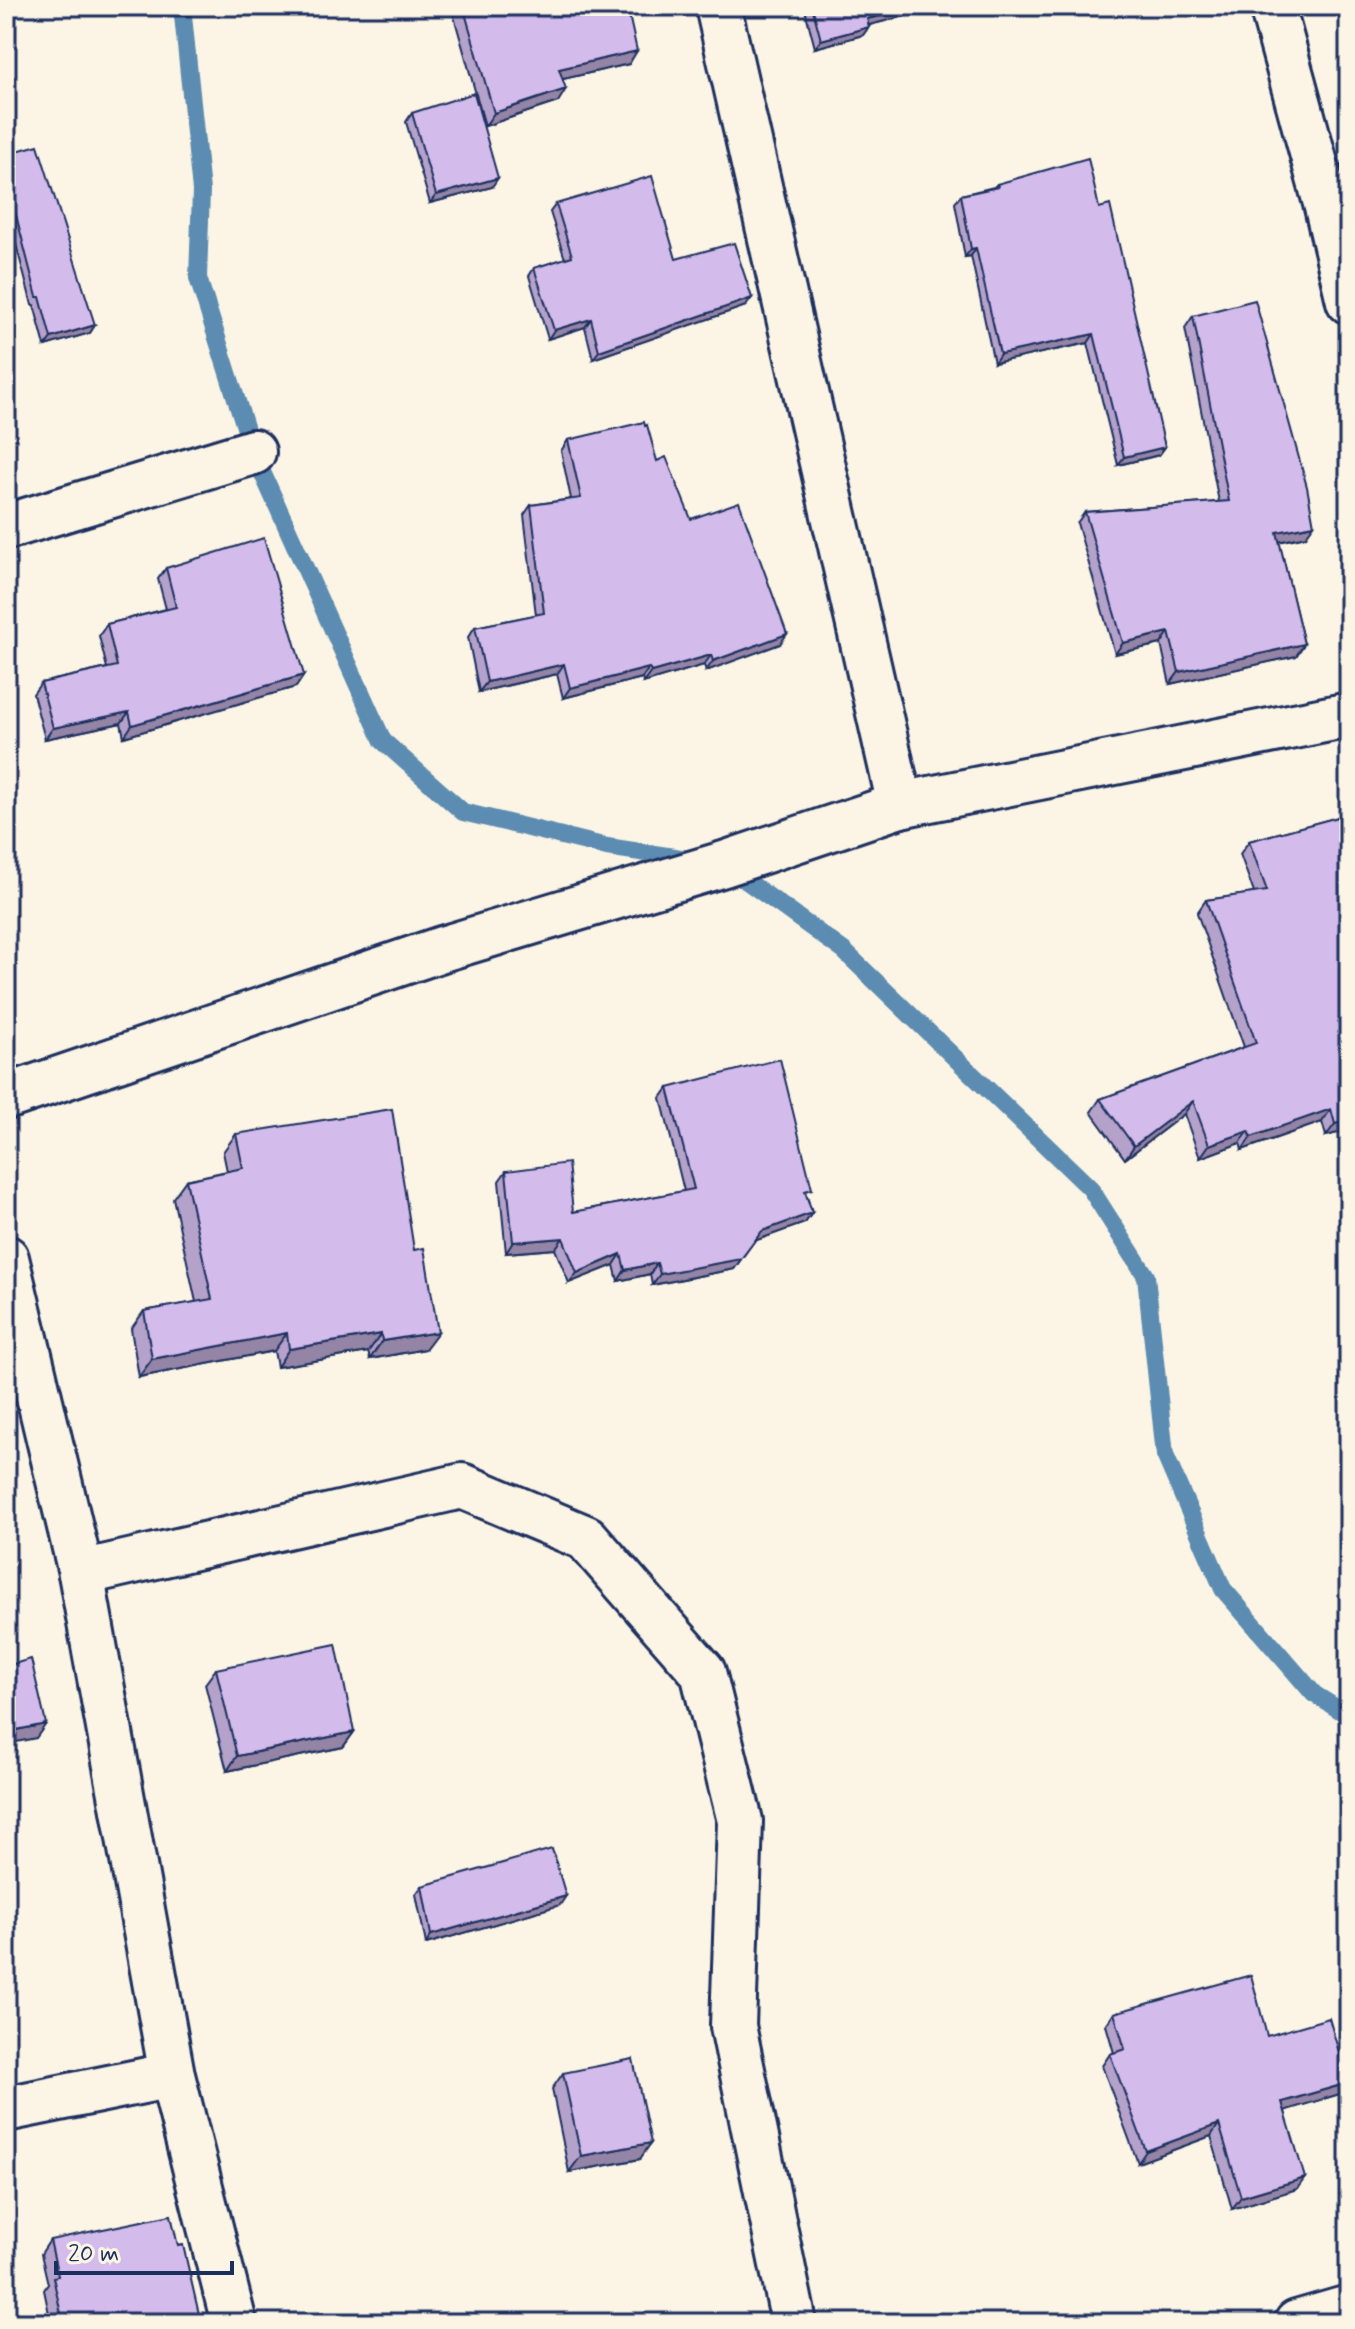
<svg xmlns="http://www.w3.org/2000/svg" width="1355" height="2329" font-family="Mynerve,sans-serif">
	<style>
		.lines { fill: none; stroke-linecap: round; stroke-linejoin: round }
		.stream { stroke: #5c8cb1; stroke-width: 18 }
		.street-casing { stroke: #1b2f5e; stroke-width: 50 }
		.street { stroke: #fcf5e5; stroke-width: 44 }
		.wall { fill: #b5a2cb; stroke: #1b2f5e; stroke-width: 2 }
		.shaded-wall { fill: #9484a5; stroke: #1b2f5e; stroke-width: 2 }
		.building { fill: #d3bcec; stroke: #1b2f5e; stroke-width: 2 }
	</style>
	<rect width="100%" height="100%" fill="#fcf5e5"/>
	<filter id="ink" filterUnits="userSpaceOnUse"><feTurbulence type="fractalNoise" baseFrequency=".0125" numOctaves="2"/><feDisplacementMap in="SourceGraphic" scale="16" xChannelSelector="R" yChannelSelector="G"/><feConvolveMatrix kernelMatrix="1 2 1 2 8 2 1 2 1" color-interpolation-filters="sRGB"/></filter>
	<g filter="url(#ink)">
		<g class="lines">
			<g class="stream">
				<polyline points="182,6 201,191 198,278 253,452 383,741 463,812 607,847 694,860"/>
				<polyline points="726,866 844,951 1090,1188 1146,1276 1165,1455 1223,1589 1314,1694 1349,1716"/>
			</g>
			<defs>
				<g id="street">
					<polyline points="718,6 900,805"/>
					<polyline points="1272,6 1327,207 1349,301"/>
					<polyline points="6,527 253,452"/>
					<polyline points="6,1097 442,949 724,864 900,805 1349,715"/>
					<polyline points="6,1258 81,1573 172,2075 234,2323"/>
					<polyline points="81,1573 462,1486 586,1538 703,1672 740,1821 733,2026 794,2323"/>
					<polyline points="6,2109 172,2075"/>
					<polyline points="1297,2323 1349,2308"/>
				</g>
			</defs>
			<use href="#street" class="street-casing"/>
			<use href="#street" class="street"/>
		</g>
		<g class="wall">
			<polygon points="451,6 627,6 629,64 563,79 558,102 485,126"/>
			<polygon points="804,6 939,6 938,8 869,25 863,35 815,48"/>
			<polygon points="412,113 492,187 430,203 406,122"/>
			<polygon points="6,154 95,325 90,333 45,346 34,305 32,305 8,214 6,217"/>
			<polygon points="997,184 1099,208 1165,447 1159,455 1118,465 1088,343 994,363 971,256 965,257 955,203 961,195 994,187"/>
			<polygon points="556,204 676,259 746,306 593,359 585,327 548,339 529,276 534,268 565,259 550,212"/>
			<polygon points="1193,316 1306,536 1279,542 1304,644 1296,656 1170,684 1161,644 1115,654 1077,523 1085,512 1219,502 1185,328"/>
			<polygon points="568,440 657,461 691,519 780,644 706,671 704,665 643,683 642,678 563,698 557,674 479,692 468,637 475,627 536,615 524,515 531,505 571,499 561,451"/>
			<polygon points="166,568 304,675 296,687 124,737 121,723 45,739 33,694 41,683 107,668 99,636 107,624 166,609 158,579"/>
			<polygon points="1349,814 1349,1130 1326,1136 1322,1122 1242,1150 1240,1143 1200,1158 1184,1114 1125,1159 1091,1112 1100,1099 1244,1047 1197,913 1206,900 1254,893 1240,854 1249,841"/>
			<polygon points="668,1088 807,1196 812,1213 805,1223 754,1241 734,1269 652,1285 650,1274 618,1281 614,1265 569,1283 555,1249 506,1253 499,1181 506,1171 573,1212 684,1191 661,1098"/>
			<polygon points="236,1134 425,1349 370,1359 368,1352 277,1367 274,1351 139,1377 131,1329 144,1311 196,1302 173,1198 186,1180 227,1171 223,1152"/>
			<polygon points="216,1669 354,1732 343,1747 227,1771 205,1684"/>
			<polygon points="422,1886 560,1905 426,1944 416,1894"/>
			<polygon points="1114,2013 1267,2036 1348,2083 1340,2094 1285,2110 1297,2189 1232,2209 1211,2136 1138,2163 1102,2066 1110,2054 1114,2053 1106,2025"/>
			<polygon points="563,2073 640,2159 569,2172 552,2089"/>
			<polygon points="50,2240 178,2246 201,2323 51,2323 44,2290 48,2284 41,2254"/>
		</g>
		<g class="shaded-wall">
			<polygon points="918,6 939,6 938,8 861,27 867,19"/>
			<polygon points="869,27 863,35 815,48 821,40"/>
			<polygon points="637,51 629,64 550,82 559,69"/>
			<polygon points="566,89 558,102 485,126 494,113"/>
			<polygon points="498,178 492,187 430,203 436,195"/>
			<polygon points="14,205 6,217 6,208"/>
			<polygon points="976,248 971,256 965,257 971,249"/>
			<polygon points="752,298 746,306 593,359 599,351"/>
			<polygon points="591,319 585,327 548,339 554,330"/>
			<polygon points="95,325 90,333 45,346 51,338"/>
			<polygon points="1094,334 1088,343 994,363 1000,354"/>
			<polygon points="1165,447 1159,455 1118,465 1124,457"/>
			<polygon points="1314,525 1306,536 1268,544 1277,532"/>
			<polygon points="1169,632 1161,644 1115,654 1123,643"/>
			<polygon points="787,634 780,644 706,671 713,661"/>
			<polygon points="1304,644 1296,656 1170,684 1179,672"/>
			<polygon points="711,655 704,665 643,683 651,672"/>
			<polygon points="564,664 557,674 479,692 487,682"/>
			<polygon points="649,668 642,678 563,698 570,688"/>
			<polygon points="304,675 296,687 124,737 132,725"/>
			<polygon points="129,712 121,723 45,739 53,728"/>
			<polygon points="1193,1101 1184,1114 1125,1159 1134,1146"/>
			<polygon points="1331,1109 1322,1122 1242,1150 1251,1137"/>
			<polygon points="1349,1120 1349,1130 1326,1136 1335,1124"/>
			<polygon points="1249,1131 1240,1143 1200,1158 1209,1145"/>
			<polygon points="812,1213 805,1223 754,1241 734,1269 652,1285 660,1274 762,1231"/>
			<polygon points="563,1238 555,1249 506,1253 513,1242"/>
			<polygon points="621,1254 614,1265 569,1283 577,1273"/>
			<polygon points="657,1263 650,1274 618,1281 625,1270"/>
			<polygon points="438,1332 425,1349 370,1359 382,1341"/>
			<polygon points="287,1333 274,1351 139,1377 152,1359"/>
			<polygon points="381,1334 368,1352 277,1367 289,1349"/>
			<polygon points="46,1724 36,1738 6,1744 6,1732"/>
			<polygon points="354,1732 343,1747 227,1771 237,1756"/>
			<polygon points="566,1896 560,1905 426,1944 431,1935"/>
			<polygon points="1348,2083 1340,2094 1274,2114 1282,2102"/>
			<polygon points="1219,2124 1211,2136 1138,2163 1146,2151"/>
			<polygon points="651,2143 640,2159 569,2172 581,2156"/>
			<polygon points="1305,2178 1297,2189 1232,2209 1241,2197"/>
		</g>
		<g class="building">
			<polygon points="463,6 627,6 637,51 559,69 566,89 494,113"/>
			<polygon points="812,6 918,6 867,19 869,27 821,40"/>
			<polygon points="474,93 498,178 436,195 412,113"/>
			<polygon points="38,145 95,325 51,338 40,297 37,297 7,180 10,179 6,163 6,154"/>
			<polygon points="1088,158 1099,208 1110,205 1165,447 1124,457 1094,334 1000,354 976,248 971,249 961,195 998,187 997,184"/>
			<polygon points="6,176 14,205 6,208"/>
			<polygon points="652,176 676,259 734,243 752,298 599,351 591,319 554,330 534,268 572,256 556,204"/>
			<polygon points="1255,300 1307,487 1314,525 1277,532 1304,644 1179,672 1169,632 1123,643 1085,512 1229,501 1193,316"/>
			<polygon points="644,422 645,426 647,425 657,461 666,457 691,519 739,502 787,634 713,661 711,655 651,672 649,668 570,688 564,664 487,682 475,627 544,613 531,505 581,498 568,440"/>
			<polygon points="264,538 304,675 132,725 129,712 53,728 41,683 117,666 107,624 176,607 166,568"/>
			<polygon points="1349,814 1349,1120 1335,1124 1331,1109 1251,1137 1249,1131 1209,1145 1193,1101 1134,1146 1100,1099 1256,1043 1206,900 1267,891 1249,841"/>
			<polygon points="780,1059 812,1189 805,1191 812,1213 762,1231 741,1259 660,1274 657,1263 625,1270 621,1254 577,1273 563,1238 513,1242 506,1171 568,1163 573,1212 694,1189 668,1088"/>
			<polygon points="392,1109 414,1250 424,1248 438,1332 382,1341 381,1334 289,1349 287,1333 152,1359 144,1311 212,1299 186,1180 243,1168 236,1134"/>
			<polygon points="336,1644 354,1732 237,1756 216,1669"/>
			<polygon points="31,1659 46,1724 6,1732 6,1666"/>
			<polygon points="552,1849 566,1896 431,1935 422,1886"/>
			<polygon points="1251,1975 1267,2036 1329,2018 1348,2083 1282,2102 1305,2178 1241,2197 1219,2124 1146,2151 1110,2054 1125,2049 1114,2013"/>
			<polygon points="633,2059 651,2143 581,2156 563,2073"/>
			<polygon points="171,2215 178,2246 183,2245 201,2323 63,2323 53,2277 58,2276 50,2240"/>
		</g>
	</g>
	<rect width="1355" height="2329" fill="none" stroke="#fcf5e5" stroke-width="32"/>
	<rect x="16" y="16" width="1323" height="2297" fill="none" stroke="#1b2f5e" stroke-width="3" filter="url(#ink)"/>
	<path d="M56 2261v12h176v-12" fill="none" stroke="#1b2f5e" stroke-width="4"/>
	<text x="68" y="2261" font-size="24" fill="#1b2f5e" stroke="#fcf5e5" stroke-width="6" paint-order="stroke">20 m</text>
</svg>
